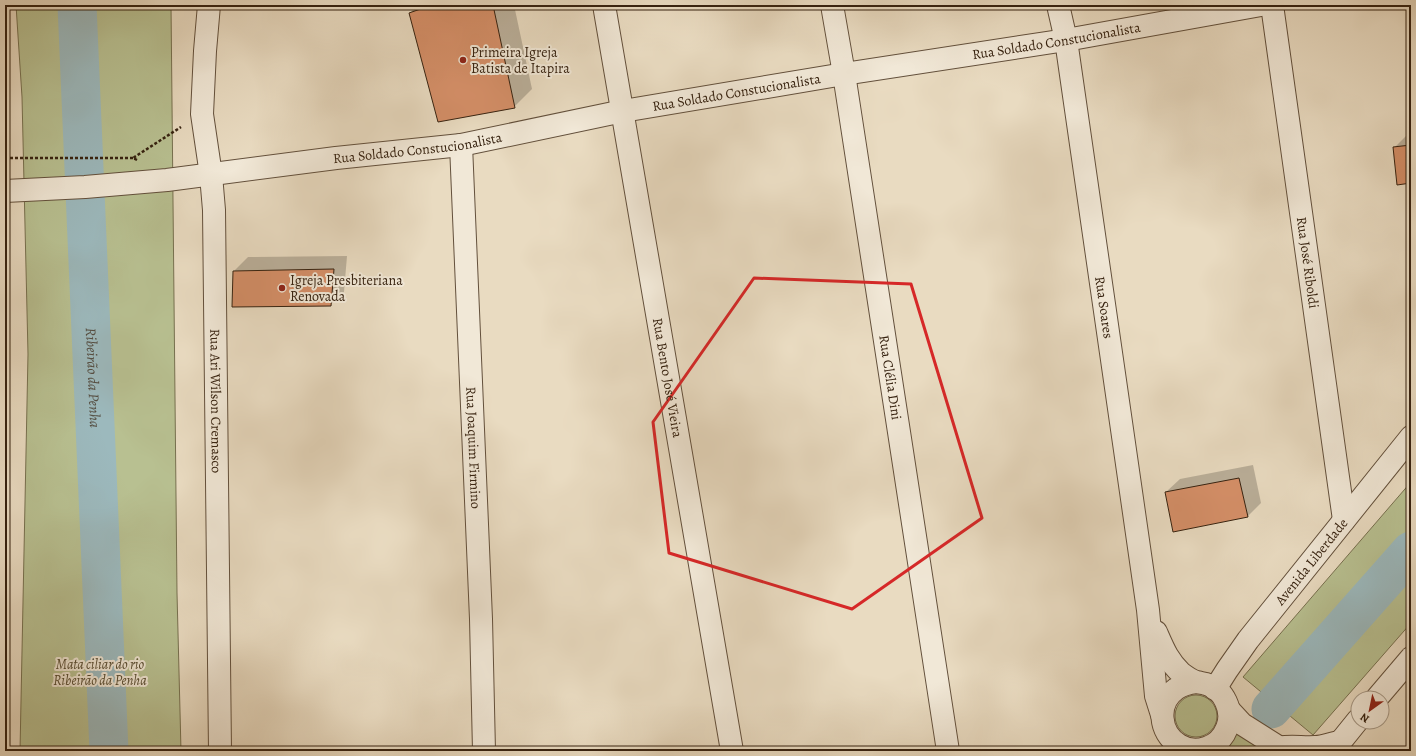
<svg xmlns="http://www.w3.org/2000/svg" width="1416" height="756" font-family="Alegreya,serif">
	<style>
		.green { fill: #b8c091; stroke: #777150 }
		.shadow { fill: #0003 }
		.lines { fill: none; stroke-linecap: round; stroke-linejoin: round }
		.river { stroke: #9cb9bd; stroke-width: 39 }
		.building { fill: #d58f68; stroke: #362210 }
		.minor-casing { stroke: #63503c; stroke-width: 24 }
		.path { stroke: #362210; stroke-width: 2.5; stroke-dasharray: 3 2; stroke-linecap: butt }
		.minor { stroke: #f1e8d7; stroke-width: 22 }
		.marked { fill: none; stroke: #d62828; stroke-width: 3; stroke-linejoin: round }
		.poi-dot { fill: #8f2418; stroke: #f1e8d7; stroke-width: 1.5 }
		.labels { text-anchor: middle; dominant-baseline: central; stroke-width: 4; stroke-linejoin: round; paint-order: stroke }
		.street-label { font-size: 14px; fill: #362210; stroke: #f1e8d7 }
		.poi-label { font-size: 14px; fill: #362210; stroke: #f1e8d7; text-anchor: start }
		.park-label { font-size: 14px; font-style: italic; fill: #564a30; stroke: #f1e8d7 }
		.water-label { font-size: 15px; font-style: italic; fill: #554f44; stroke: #f1e8d7 }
	</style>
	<rect width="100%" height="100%" fill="#e9dbc1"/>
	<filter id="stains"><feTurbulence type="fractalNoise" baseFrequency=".005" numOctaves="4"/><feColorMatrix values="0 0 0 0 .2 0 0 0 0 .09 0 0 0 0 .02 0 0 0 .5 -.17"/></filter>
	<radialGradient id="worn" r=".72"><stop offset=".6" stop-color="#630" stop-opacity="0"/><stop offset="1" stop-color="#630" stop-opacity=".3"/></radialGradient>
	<g class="green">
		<polygon points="16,5 171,5 177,593 181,751 20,751 28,354 22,97"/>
		<polygon points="1411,482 1411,623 1313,735 1243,677"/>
		<circle cx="1196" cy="716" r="21"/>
		<polygon points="1238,727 1262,745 1258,751 1224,751 1221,749"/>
	</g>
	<g class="shadow">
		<polygon points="418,5 514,5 532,89 514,107 410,13"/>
		<polygon points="1408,134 1411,134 1411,182 1394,148"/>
		<polygon points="347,256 344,292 330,305 234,271 248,257"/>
		<polygon points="1253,465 1261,503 1247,517 1166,492 1180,479"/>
	</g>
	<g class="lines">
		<g class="river">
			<path id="s1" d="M77,5l32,746"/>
			<polyline points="1271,709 1411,551"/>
		</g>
	</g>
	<g class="building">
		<polygon points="432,5 493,5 515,108 438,122 409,13"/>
		<polygon points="1411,145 1411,183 1397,185 1393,147"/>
		<polygon points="334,269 331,306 232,307 233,271"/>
		<polygon points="1239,478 1248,517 1173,532 1165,492"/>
	</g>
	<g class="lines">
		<defs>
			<g id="minor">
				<path id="s2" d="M209,5l-4,46 -3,63 9,61 3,35 6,541"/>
				<path id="s3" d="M604,5l128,746"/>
				<path id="s4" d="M832,5l12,69 104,677"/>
				<path id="s5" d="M1058,5l8,35 82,570 8,86 6,19"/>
				<path id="s6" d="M1272,5l72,515"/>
				<path id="s7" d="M461,145l20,474 3,132"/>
				<path id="s8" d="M5,191l80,-4 82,-7 169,-22 125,-13 162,-34 221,-37 222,-34 195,-35"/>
				<path d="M1156,632c7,16 12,29 25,41 4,3 11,8 16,9 3,1 6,1 9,2 18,5 28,27 21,44 -4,10 -11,17 -21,20 -9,3 -19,2 -27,-3 -20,-12 -23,-42 -3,-56 6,-5 13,-6 20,-7"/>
				<path id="s9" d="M1215,689l12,-19 21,-30 163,-203"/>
				<polyline points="1377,698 1411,658"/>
				<polyline points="1229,710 1242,724 1280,748"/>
				<path d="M1270,751c14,-7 30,-3 45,-4 8,0 17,-4 25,-5"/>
				<polyline points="1333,751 1358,720"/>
			</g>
		</defs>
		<use href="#minor" class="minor-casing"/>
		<g class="path">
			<polyline points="5,158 133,158"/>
			<polyline points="137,160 133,158 181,127"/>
		</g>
		<use href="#minor" class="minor"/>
	</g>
	<path class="marked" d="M754,278l157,6 71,234 -130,91 -183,-56 -16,-131z"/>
	<g class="poi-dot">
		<circle cx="463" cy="60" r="4"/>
		<circle cx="282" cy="288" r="4"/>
	</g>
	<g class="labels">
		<g class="street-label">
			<text stroke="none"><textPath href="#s8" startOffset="1063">Rua Soldado Constucionalista</textPath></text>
			<text stroke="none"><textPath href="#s8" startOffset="739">Rua Soldado Constucionalista</textPath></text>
			<text stroke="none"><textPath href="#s8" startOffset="415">Rua Soldado Constucionalista</textPath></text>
			<text stroke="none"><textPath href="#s6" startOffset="260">Rua José Riboldi</textPath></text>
			<text stroke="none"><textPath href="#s5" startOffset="306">Rua Soares</textPath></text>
			<text stroke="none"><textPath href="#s3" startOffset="378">Rua Bento José Vieira</textPath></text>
			<text stroke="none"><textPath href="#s4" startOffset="377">Rua Clélia Dini</textPath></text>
			<text stroke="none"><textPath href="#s2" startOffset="397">Rua Ari Wilson Cremasco</textPath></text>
			<text stroke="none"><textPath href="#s7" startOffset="303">Rua Joaquim Firmino</textPath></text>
			<text stroke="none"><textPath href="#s9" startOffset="160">Avenida Liberdade</textPath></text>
		</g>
		<g class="poi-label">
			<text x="471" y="52">Primeira Igreja<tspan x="471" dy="16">Batista de Itapira</tspan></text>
			<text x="290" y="280">Igreja Presbiteriana<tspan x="290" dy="16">Renovada</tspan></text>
		</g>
		<g class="park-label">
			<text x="100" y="664">Mata ciliar do rio<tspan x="100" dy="16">Ribeirão da Penha</tspan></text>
		</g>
		<g class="water-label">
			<text stroke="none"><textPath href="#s1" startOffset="373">Ribeirão da Penha</textPath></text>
		</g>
	</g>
	<rect width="1416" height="756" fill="none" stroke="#e9dbc1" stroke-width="20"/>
	<rect x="6" y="6" width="1404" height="744" fill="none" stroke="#362210" stroke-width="2"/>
	<rect x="10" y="10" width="1396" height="736" fill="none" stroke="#362210"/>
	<g transform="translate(1370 710) rotate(213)"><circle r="19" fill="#f1e8d7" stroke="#a69987"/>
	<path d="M0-3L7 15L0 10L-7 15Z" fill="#8f2418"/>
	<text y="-6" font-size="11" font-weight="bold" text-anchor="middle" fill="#362210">N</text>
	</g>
	<rect width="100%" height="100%" filter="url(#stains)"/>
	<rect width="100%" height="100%" fill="url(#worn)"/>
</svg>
